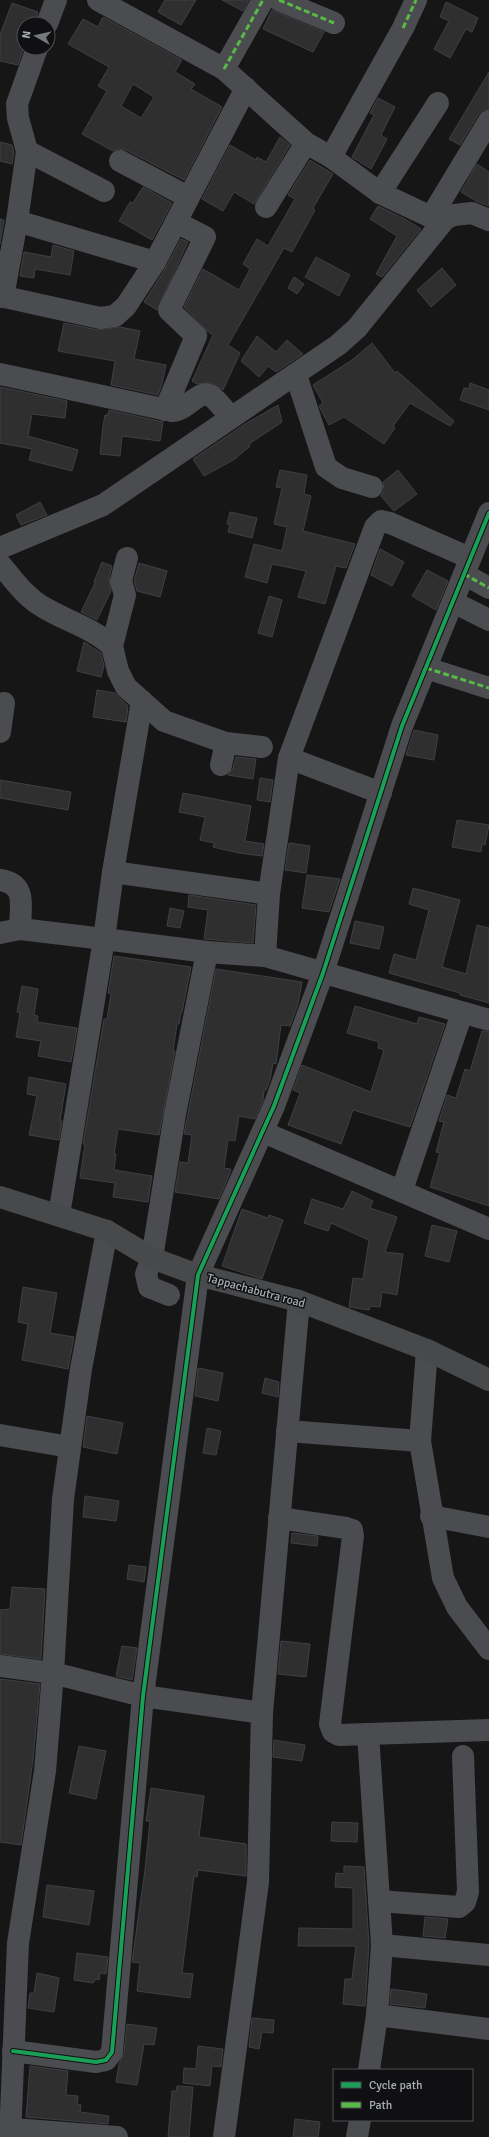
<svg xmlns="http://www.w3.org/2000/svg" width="489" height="2137" font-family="Signika,sans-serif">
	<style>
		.building { fill: #2f2f30; stroke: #3e4042; fill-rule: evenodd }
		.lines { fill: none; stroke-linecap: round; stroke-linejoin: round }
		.minor { stroke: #4b4c4f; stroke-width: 22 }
		.major { stroke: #48494b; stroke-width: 22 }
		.quiet { stroke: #58b947; stroke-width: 3; stroke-dasharray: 6 3; stroke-linecap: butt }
		.cycleway-casing { stroke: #101012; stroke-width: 6 }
		.cycleway { stroke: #1a9f57; stroke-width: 4 }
		.labels { text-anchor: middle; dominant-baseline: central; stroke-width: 3; stroke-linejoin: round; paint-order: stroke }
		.street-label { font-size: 12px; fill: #a8aeb6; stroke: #101012 }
	</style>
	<rect width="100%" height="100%" fill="#161616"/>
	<g class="building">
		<polygon points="165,0 196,0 181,25 158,12"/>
		<polygon points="222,0 249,0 243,11"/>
		<polygon points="446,2 478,18 472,32 466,29 450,58 434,49 449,21 440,17"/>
		<polygon points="12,3 38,12 35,24 24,24 24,47 18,65 0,61 0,35"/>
		<polygon points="272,10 324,32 313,52 263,29"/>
		<path d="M103,17l79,43 -7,12 20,12 -4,5 31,18 -38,73 -58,-30 -7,-1 -6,2 -31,-17 25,-43 -9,-5 11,-19 -41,-23 15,-25 15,8zM133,84l21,13 -13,21 -20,-12z"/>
		<polygon points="489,72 489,109 483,110 478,115 460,145 449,139"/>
		<polygon points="378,98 395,107 381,135 387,139 371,169 352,157 374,115 370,113"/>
		<polygon points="280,137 290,145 254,204 234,192 223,211 202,199 230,145 256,160 257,157 266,162"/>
		<polygon points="0,142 12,145 14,152 12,164 0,161"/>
		<polygon points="310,160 333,174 313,208 315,210 292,252 284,248 228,345 240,353 223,390 211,383 197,384 192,381 213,335 207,331 184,307 203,269 239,290 250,269 243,264 257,239 268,246 295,199 288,195"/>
		<polygon points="477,164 489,172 489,206 476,201 461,192"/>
		<polygon points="143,187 172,203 152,240 119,221 130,202 133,203"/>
		<polygon points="378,206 405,219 421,229 382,277 376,274 397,236 370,219"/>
		<polygon points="0,219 4,220 0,244"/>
		<polygon points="181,239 188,242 157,310 144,302 165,269"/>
		<polygon points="53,245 74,251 70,275 35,269 34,278 20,276 24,252 51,257"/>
		<polygon points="316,257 350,275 339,296 305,277"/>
		<polygon points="442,268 456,285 431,307 417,290"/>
		<polygon points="294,277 304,284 297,294 288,288"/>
		<polygon points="64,323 98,330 120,327 140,331 134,359 166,365 162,384 158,395 111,385 115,361 58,351"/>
		<polygon points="257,336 276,352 287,340 303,354 276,372 268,366 259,377 241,361"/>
		<polygon points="372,343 395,373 397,371 454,421 450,426 410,403 393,426 395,428 384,444 344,417 329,425 319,406 323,403 313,385 352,360"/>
		<polygon points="470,383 489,390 489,410 460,400 464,388 469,389"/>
		<polygon points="0,387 67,401 65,418 32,414 28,436 78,450 72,471 29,460 32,449 0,443"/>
		<polygon points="278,405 282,422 249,444 250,446 235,459 204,476 193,459 245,424"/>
		<polygon points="109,410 163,422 160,441 122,436 120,456 100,454 103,426 105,415 108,415"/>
		<polygon points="280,470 307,475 304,494 311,496 303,531 355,544 346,568 336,566 325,604 298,597 306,571 272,564 267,583 245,577 254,544 282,551 287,527 274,524 282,488 276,487"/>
		<polygon points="398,470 417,494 394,511 381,496 384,490 383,482"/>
		<polygon points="40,502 47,515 21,525 16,515"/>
		<polygon points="230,512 257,518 252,538 228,532 230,525 227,524"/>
		<polygon points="380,549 404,562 392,586 371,575"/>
		<polygon points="102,562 112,566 109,578 111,591 97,620 81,612 95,583 94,582"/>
		<polygon points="139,563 167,571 160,597 137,591 134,581"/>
		<polygon points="427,570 448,581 436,610 412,596"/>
		<polygon points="269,596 282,600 272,637 258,633"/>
		<polygon points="84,642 101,653 104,666 101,677 77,671"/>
		<polygon points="97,690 115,693 128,706 126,722 93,717"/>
		<polygon points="414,730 438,735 434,760 406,755"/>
		<polygon points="236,757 256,759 253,779 228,775 233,768"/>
		<polygon points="260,778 273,780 270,802 257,800"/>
		<polygon points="0,780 71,792 68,810 0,798"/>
		<polygon points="183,793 251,806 245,841 264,844 262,856 239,853 213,847 214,843 200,840 205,817 179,812"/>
		<polygon points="457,820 489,825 485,845 482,844 481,852 452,847"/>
		<polygon points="289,843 310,846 306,873 285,870"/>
		<polygon points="307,875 340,879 329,912 302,908"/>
		<polygon points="413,888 460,900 442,967 466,974 477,925 489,928 489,1003 460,995 460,993 389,973 394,954 416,960 429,910 409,904"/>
		<polygon points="189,895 256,905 253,943 204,939 208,910 188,907"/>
		<polygon points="170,908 184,911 180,928 167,926"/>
		<polygon points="355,921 384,927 379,949 350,943"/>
		<polygon points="114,956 191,967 182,1012 181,1012 179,1024 177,1024 173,1051 175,1051 159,1135 118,1129 114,1154 116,1154 114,1170 152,1176 148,1202 113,1197 115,1183 80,1178 85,1144 83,1144 104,1019 107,1019 111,994 108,993"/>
		<polygon points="216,969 302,982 298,1004 290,1026 281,1025 276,1064 273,1063 270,1080 266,1090 264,1090 263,1101 255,1119 239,1116 235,1141 228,1140 224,1168 231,1169 230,1173 219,1199 175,1192 180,1162 188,1163 192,1135 184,1134"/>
		<polygon points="22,986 38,989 34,1015 38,1016 37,1022 77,1028 71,1062 38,1056 41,1041 16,1037 20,1013 17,1012"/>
		<polygon points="355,1006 417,1024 419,1017 445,1024 410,1127 353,1110 341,1144 288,1125 300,1093 293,1090 302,1065 371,1092 384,1050 378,1048 379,1042 347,1033"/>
		<polygon points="482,1031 489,1032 489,1206 430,1187 440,1153 436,1152 444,1122 439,1121 447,1095 456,1098 465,1069 470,1071"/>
		<polygon points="29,1077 66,1084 60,1121 62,1121 59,1140 29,1135 37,1096 27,1094"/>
		<polygon points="352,1191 373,1201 370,1208 397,1217 385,1252 403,1254 397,1295 382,1292 380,1307 370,1306 369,1310 349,1307 353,1278 363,1279 369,1240 331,1223 328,1231 304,1223 312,1199 343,1209"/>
		<polygon points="242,1209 268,1218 269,1215 283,1220 262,1279 222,1266"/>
		<polygon points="432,1225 457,1231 449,1262 425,1256"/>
		<polygon points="23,1287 57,1293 50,1333 74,1337 68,1369 22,1360 28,1324 18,1322"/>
		<polygon points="198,1368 223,1373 218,1401 195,1396"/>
		<polygon points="265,1378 279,1382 278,1397 262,1393"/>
		<polygon points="87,1416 123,1423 117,1454 83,1447"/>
		<polygon points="207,1428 221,1431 216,1455 203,1453"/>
		<polygon points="85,1496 119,1501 116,1521 83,1517"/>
		<polygon points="292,1533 318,1536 317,1546 291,1543"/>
		<polygon points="129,1565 146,1567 144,1582 127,1579"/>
		<polygon points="12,1587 45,1589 41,1659 0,1654 0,1610 10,1609"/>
		<polygon points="281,1641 310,1644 306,1677 278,1674"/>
		<polygon points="122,1646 137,1648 132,1680 116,1676"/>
		<polygon points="0,1679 40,1684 33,1760 21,1845 0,1842"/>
		<polygon points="274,1740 305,1745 302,1761 273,1757"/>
		<polygon points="79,1746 106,1751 96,1799 69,1793"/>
		<polygon points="151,1788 204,1796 199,1837 246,1844 246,1876 198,1870 197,1877 194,1876 182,1973 193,1974 190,1998 137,1991 140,1963 132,1962 145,1870 150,1821 146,1821"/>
		<polygon points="332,1822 358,1823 357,1842 331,1841"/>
		<polygon points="344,1866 364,1867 369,1945 365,2006 343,2004 345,1979 352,1979 356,1946 298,1946 299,1928 353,1929 353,1888 335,1887 336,1873 344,1874"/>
		<polygon points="47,1885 94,1891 89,1925 43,1917"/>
		<polygon points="425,1917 448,1919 445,1938 423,1936"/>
		<polygon points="77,1953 108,1957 106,1974 100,1973 99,1980 96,1979 93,1983 74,1980"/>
		<polygon points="37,1973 59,1978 54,2012 28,2008 30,1993 34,1993"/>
		<polygon points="391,1989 427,1994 425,2008 390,2004"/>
		<polygon points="252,2018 274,2020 273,2033 262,2032 259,2049 249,2047"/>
		<polygon points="127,2024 157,2028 154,2045 144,2044 137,2085 116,2082 119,2064 124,2053"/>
		<polygon points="198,2046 223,2049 221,2067 212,2066 210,2086 183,2083 184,2068 196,2069"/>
		<polygon points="30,2066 68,2071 66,2095 78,2096 77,2104 81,2105 80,2112 109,2116 108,2124 26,2117"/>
		<polygon points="177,2086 193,2087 189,2137 168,2137 172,2091 176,2091"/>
		<polygon points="295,2119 320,2122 318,2137 293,2137"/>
	</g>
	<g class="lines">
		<g class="minor">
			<polyline points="98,0 224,69 306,143 331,157 380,193 431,217 445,219 454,215 472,213 489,220"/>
			<polyline points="279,0 334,23"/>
			<polyline points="47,24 56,0"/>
			<polyline points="224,69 263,0"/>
			<polyline points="27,151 104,191"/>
			<polyline points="331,157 403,28 416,0"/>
			<polyline points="120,161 188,197"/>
			<polyline points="380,193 438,103"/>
			<polyline points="266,207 306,143"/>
			<polyline points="431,217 489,121"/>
			<polyline points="17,221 155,262"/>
			<polyline points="0,296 100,318 115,316 126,306 155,262 246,88"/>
			<polyline points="3,297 17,221 27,151 18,118 17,104 37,48"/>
			<path d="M0,374l172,37c15,0 27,-23 39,-15 7,5 13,14 20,21"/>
			<polyline points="296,375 326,467 342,478 372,487"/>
			<polyline points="165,410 196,336 169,310 205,237 176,222"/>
			<polyline points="0,548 103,505 338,345 357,328 445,219"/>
			<polyline points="127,558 121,581 125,595 112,646 118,671 126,687 164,721 226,743 221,765"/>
			<path d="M0,564c14,16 25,33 43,43 23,14 50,21 69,39"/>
			<polyline points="464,574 489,588"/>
			<polyline points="453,602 489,620"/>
			<polyline points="426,668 489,688"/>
			<polyline points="0,732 4,703"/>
			<polyline points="226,743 262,747"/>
			<polyline points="289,758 381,793"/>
			<polyline points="113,872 142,701"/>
			<path d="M0,880c28,4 20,27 20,49l84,10 9,-67 156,22"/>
			<polyline points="0,933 20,929"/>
			<polyline points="265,956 269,894 289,758 375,527 381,521 390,523 470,558"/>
			<polyline points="263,1132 489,1229"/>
			<polyline points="402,1190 462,1013"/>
			<polyline points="59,1215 104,939 207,952 265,956 489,1020"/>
			<polyline points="169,1295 149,1287 146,1274 152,1258 175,1114 207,952"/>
			<polyline points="427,1350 420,1441 443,1578 457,1607 489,1649"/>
			<polyline points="287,1431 420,1441"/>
			<polyline points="0,1435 70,1447"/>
			<polyline points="431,1516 489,1527"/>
			<polyline points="279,1518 346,1528 352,1530 353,1536 330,1724 333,1732 339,1735 368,1734 382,1945 377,2015 369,2070"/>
			<polyline points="0,1666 53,1673 143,1696 262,1713"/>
			<polyline points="368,1734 489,1730"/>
			<polyline points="379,1901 459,1907 465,1902 468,1892 463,1756"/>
			<polyline points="382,1945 489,1955"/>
			<polyline points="377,2015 489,2029"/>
			<polyline points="13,2051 96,2062 106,2060 112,2052 143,1696 198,1275 274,1106 323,973 402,726 489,513"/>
			<polyline points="0,2128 117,2137"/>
			<polyline points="10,2137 18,1943 45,1771 53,1673 63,1499 81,1369 107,1231"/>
			<polyline points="224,2137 258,1882 262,1713 299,1301"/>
			<polyline points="357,2137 360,2120"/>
		</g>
		<polyline class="major" points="0,1197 107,1231 152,1258 198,1275 299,1301 427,1350 489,1380"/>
		<g class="quiet">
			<polyline points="279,0 334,23"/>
			<polyline points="403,28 416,0"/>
			<polyline points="224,69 263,0"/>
			<polyline points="464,574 489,588"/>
			<polyline points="426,668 489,688"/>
		</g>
		<defs>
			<polyline id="cycleway" points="13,2051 96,2062 106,2060 112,2052 143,1696 198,1275 274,1106 323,973 402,726 489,513"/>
		</defs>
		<use href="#cycleway" class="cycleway-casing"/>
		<use href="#cycleway" class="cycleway"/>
	</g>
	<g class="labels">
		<g class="street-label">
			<text transform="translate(256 1291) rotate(15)">Tappachabutra road</text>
		</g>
	</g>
	<rect x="333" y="2069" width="140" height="52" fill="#101012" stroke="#4d4f54"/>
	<rect x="341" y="2082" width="20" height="6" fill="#1a9f57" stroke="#4d4f54"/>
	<text x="369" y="2089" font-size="12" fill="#a8aeb6">Cycle path</text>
	<rect x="341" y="2102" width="20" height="6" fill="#58b947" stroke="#4d4f54"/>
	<text x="369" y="2109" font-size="12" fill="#a8aeb6">Path</text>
	<g transform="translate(36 36) rotate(278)"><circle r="19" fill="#101012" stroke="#4d4f54"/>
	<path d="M0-3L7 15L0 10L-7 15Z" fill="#75797e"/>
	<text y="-6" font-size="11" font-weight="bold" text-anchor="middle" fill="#a8aeb6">N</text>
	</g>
</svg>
